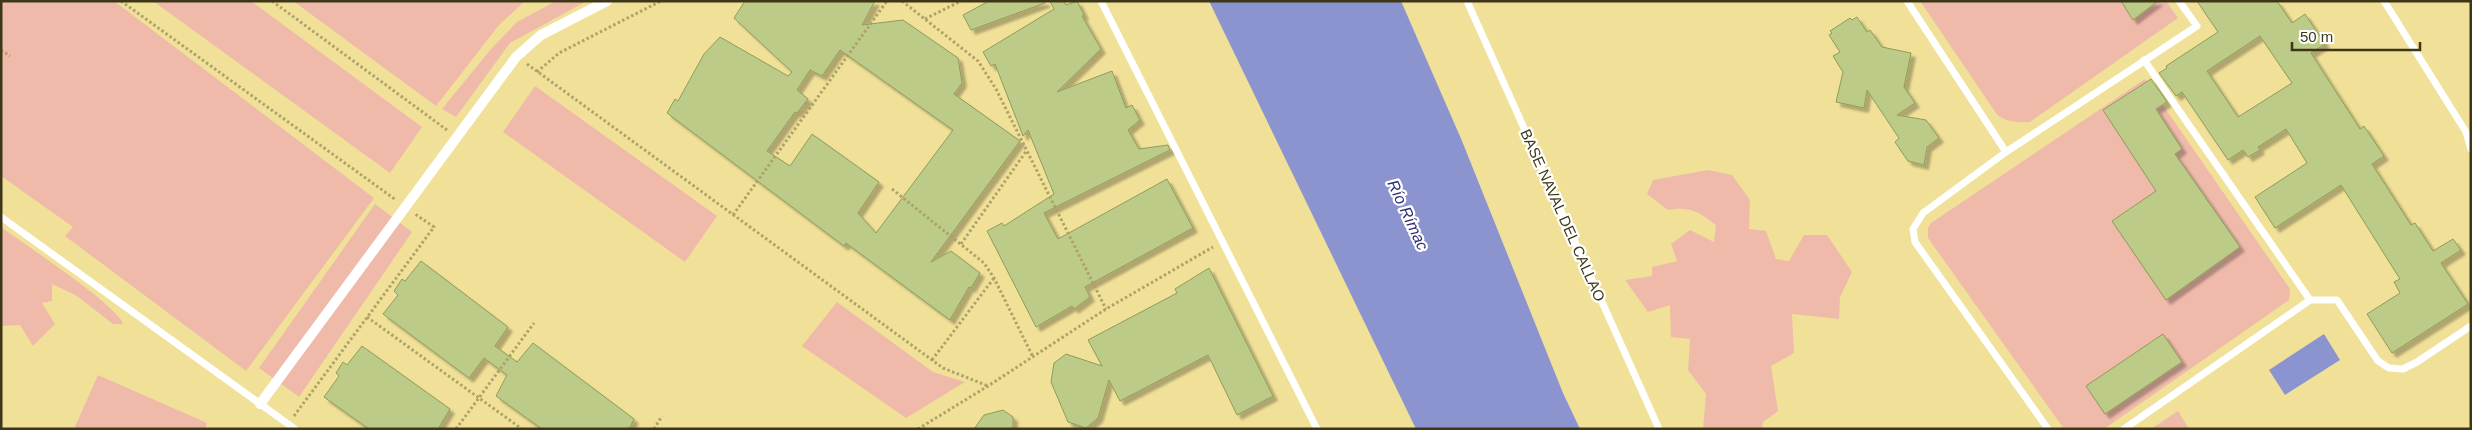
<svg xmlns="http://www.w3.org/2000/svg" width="2472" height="430" font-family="Arial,sans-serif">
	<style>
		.green { fill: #efbaaa }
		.water { fill: #8c94d0 }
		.building { fill: #bdcb88; stroke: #8f9c57; fill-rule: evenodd; filter: url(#shadow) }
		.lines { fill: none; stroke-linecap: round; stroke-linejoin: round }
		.path { stroke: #aea269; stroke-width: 3; stroke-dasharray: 2.5 2.5; stroke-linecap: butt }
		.service { stroke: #fff; stroke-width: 7 }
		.pedestrian { stroke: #fff; stroke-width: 10 }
		.labels { text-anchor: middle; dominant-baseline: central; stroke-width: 4.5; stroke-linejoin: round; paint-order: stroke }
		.street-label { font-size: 15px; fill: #3d3718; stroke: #fff }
		.water-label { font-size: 16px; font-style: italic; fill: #2e2e76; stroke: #fff }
	</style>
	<defs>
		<filter id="shadow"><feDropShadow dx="4.5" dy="4.5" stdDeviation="1" flood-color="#0004"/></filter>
	</defs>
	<rect width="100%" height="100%" fill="#f1e198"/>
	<g class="green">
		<polygon points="1,1 114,1 374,198 246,371 65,236 73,227 1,176"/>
		<polygon points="153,1 251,1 422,127 390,173"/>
		<polygon points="293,1 525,1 499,25 436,106"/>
		<polygon points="556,1 587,1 510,43 456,117 442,109 491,49 517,22"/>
		<path d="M1920,1h246l12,17 -148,104c-13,1 -21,0 -32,-6z"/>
		<polygon points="2145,79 2290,289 2289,300 2104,429 2064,429 1928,238 1928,228 1931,223"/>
		<polygon points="535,86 717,216 685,262 503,132"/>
		<path d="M1708,170l24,5 18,25 -1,29 17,2 10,28 13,2 15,-26h23l25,37 -12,25 -1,22 -47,-5 2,39 -23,13 7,45 -15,11 -1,7h-59l3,-35 -18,-24 2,-31 -19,-2 -1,-32 -22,7 -23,-32 27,-4v-9l25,-6 -6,-17 19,-14 24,12 2,-17c-18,-13 -25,-19 -48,-15l-21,-16 6,-14z"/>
		<polygon points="375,204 412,232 299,397 259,368"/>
		<path d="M1,227c23,17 115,77 122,97h-10l-36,-28 -25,-12v17l-10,2 13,21 -22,22 -13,-21 -19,1z"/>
		<polygon points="837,302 933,372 965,382 906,418 802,346"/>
		<polygon points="98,375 207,423 205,429 74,429"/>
		<polygon points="2178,411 2189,429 2151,429"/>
	</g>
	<g class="water">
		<polygon points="1209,1 1401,1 1462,141 1563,393 1580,429 1416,429"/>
		<polygon points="2324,334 2340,360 2285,395 2269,370"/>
	</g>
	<g class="building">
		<path d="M745,1h130l-13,24 41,-5 55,38 4,25 -8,11 66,47 -89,121 20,-11 29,22 -9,15 -2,-1 -19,33 -104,-77 -2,3 -177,-133 8,-14 3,2 26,-47 16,-17 68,39 4,-4 -58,-54zM840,50l113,80 -77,103 -18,-20 21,-31 -67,-48 -22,32 -23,-15 28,-39 2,1 11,-14 -11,-9 13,-20 12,6z"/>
		<polygon points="989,1 1045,1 1045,3 971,30 963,15"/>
		<polygon points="1050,1 1064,1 1066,5 1077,1 1084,15 1082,16 1101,49 1057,92 1112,71 1126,108 1132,105 1140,120 1128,130 1139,149 1168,145 1170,150 1044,213 1058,239 1167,179 1193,228 1085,287 1090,297 1074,309 1072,306 1036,327 987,231 1002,223 1004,226 1054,194 1028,130 1023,136 995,64 991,66 983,52 1054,9"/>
		<polygon points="2121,1 2158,1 2133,20"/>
		<path d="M2197,1h80l15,22 13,-9 20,30 -14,9 49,76 4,-3 20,30 -12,8 39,61 4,-2 18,28 20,-12 8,11 -20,13 27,41 -76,49 -25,-39 33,-21 -6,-11 6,-3 -59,-94 -66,43 -20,-31 52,-34 -21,-34 -28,18 2,3 -12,7 -5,-7 -15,10 -46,-68 -6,4 -17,-23 8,-5 -1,-2 52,-34zM2260,36l32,47 -54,34 -31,-46z"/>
		<polygon points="1857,17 1867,32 1870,30 1882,47 1911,53 1904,87 1915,103 1897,115 1926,120 1939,138 1927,147 1924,165 1908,161 1895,142 1899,138 1867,90 1864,108 1836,102 1843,72 1833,56 1840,52 1829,35 1832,33 1830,31 1850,18 1852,20"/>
		<polygon points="2151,79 2167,102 2156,109 2182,149 2175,154 2240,247 2166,300 2112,221 2156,191 2103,110"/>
		<polygon points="421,261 508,327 495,346 517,362 533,343 634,419 629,429 542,429 496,396 507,375 484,358 469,378 383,314 398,295 394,291 402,279 405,281"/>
		<polygon points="1209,268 1273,396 1237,415 1208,355 1120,401 1109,380 1098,418 1086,428 1068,422 1051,382 1054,363 1066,354 1102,366 1088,340 1177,293 1175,289"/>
		<polygon points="2163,334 2182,362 2105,414 2086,386"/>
		<polygon points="362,346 450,409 438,429 369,429 324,397 339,376 336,373 343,362 347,365"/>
		<polygon points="1003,410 1013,417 1013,429 974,429 984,415"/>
	</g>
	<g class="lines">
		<g class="path">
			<polyline points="121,1 396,200"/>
			<polyline points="272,1 447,130"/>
			<polyline points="902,1 978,61 996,89 1106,309"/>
			<polyline points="925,19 961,1"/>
			<polyline points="1,50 10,56"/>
			<polyline points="527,64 943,368 988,386"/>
			<polyline points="537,72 559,53 661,1"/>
			<polyline points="892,189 984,263 994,278 1033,357"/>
			<polyline points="733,215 887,1"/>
			<polyline points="961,244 1027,150"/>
			<polyline points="367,317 522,429"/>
			<polyline points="932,360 994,278"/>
			<polyline points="294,416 434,227 415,214"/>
			<polyline points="456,429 534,323"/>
			<polyline points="654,429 662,416"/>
			<polyline points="918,429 988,386 1106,309 1213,247"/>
		</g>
		<g class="service">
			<polyline points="1101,1 1317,429"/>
			<polyline points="1467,1 1659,429"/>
			<polyline points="1907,1 2006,152 1923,213 1913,229 1915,242 2048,429"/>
			<polyline points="2384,1 2466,132 2471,149"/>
			<polyline points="2144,60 2310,300"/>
			<polyline points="2006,152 2197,26 2179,1"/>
			<polyline points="1,217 295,429"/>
			<polyline points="2124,429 2310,300 2337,300 2378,361 2389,368 2403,369 2417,362 2471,326"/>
		</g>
		<polyline class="pedestrian" points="260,404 516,57 541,35 607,1"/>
	</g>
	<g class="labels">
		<g class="street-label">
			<text transform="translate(1563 215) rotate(66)">BASE NAVAL DEL CALLAO</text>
		</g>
		<g class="water-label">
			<text transform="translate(1408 215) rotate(65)">Río Rímac</text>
		</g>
	</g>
	<rect width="2472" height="430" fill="none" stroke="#3d3718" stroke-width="5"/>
	<path d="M2292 42v8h128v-8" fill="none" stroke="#3d3718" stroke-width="2.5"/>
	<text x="2300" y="42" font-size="15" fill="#3d3718" stroke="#ffffff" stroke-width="4" paint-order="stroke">50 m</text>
</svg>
